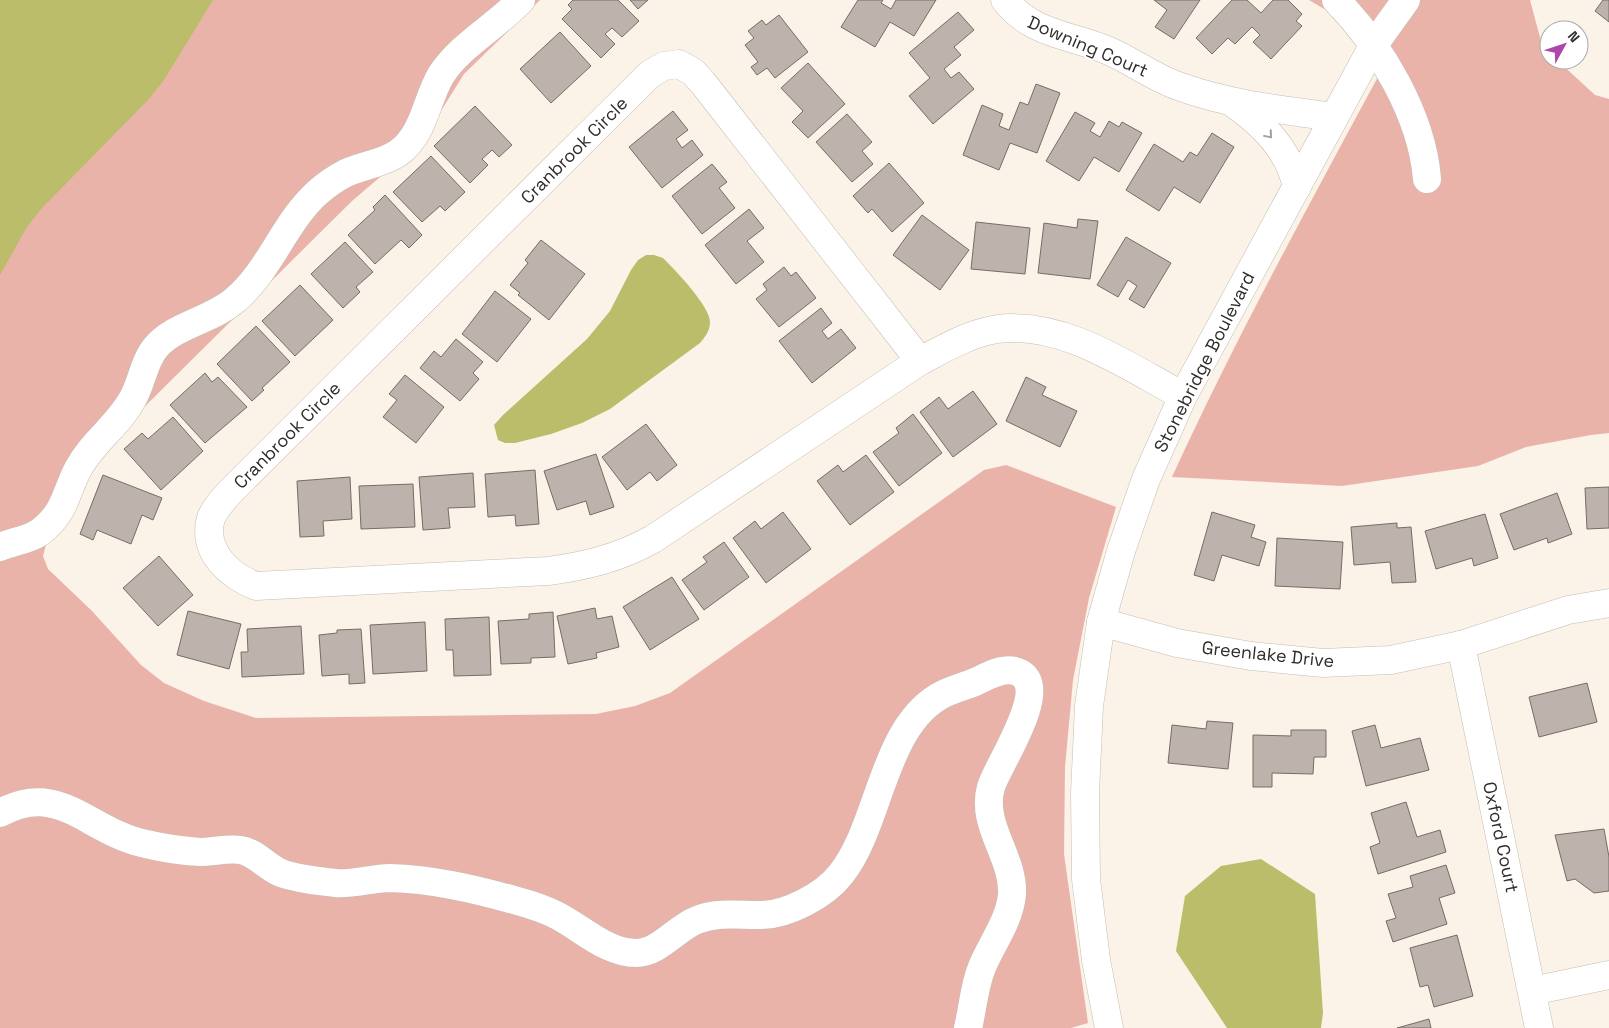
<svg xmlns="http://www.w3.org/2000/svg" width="1609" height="1028" font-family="'Space Grotesk',sans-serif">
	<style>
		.green { fill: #eab3aa }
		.water { fill: #bbbd6b }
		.building { fill: #beb2ac; stroke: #776c66 }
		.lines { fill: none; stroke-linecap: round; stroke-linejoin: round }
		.minor-casing { stroke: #c5bdb3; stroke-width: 29 }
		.minor { stroke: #fff; stroke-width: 28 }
		.oneway { stroke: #a1a09e }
		.labels { text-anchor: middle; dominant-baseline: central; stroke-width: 4; stroke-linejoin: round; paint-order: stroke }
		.street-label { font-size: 18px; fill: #2f2c28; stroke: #fff }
	</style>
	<rect width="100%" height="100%" fill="#fbf2e8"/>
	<g class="green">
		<polygon points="0,0 540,0 464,74 429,130 407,154 352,201 122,429 96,460 47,541 43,556 48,569 92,611 141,665 164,683 204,701 256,718 596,714 635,706 670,693 984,470 1006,465 1116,507 1089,598 1073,680 1065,767 1064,854 1088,1023 1071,1028 0,1028"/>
		<path d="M1309,0h221l12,45 7,7v8h8l38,35 14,4v334l-18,2 -65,12 -48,19 -136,20 -170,-9c63,-138 136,-270 208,-404l-34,-51z"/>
	</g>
	<g class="water">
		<polygon points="0,0 213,0 164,80 148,100 43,207 27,227 0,275"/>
		<path d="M646,255h8l9,3c12,12 47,48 47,64 0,9 -5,15 -10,21l-90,66 -28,14 -31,11 -36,9h-10l-7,-3 -4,-15 9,-10 84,-76 23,-28 21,-41 7,-10z"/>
		<polygon points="1261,859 1315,894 1323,1013 1321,1028 1227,1028 1176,951 1185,896 1221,866"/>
	</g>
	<g class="building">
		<polygon points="573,0 618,0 639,21 622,37 612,28 605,34 615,44 601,58 562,19 572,9 568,5"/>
		<polygon points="630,0 648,0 638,9"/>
		<polygon points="858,0 883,0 881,3 891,9 896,0 936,0 914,36 890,22 875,47 841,27"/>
		<polygon points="1154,0 1200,0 1174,39 1155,27 1167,10"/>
		<polygon points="1232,0 1247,0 1261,13 1273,0 1288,0 1302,14 1296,21 1302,26 1271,59 1253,42 1260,35 1252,27 1235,44 1228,38 1212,54 1196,38"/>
		<polygon points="1603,0 1609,0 1609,22 1595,11"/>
		<polygon points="958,12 974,30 954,47 961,55 944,69 951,78 959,72 974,89 933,124 909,96 930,78 909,53"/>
		<polygon points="779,15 808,52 775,78 767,68 757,75 751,67 758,62 745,45 754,38 748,31 762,20 766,25"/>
		<polygon points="560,32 591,66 551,103 520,69"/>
		<polygon points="808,63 845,104 808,138 792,122 803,111 781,88"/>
		<polygon points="1036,84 1060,93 1037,153 1010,143 999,170 963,155 982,105 1003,114 999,126 1009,130 1020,102 1028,105"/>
		<polygon points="475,106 512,145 499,157 492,150 482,159 488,165 470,183 434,146"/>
		<polygon points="673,111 688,130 676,139 682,148 692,140 703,155 662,188 629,147"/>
		<polygon points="1075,112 1095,123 1090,131 1100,137 1109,121 1119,127 1122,122 1142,133 1119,172 1094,157 1079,181 1046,161"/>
		<polygon points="847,114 872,142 862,151 873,164 852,182 816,142"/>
		<polygon points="1212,133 1234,147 1200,203 1174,187 1159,211 1126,190 1154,144 1183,162 1190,152 1197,156"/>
		<polygon points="431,156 465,192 445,211 440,206 422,222 393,192"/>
		<polygon points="889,163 924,203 892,232 872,209 868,213 853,196"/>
		<polygon points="712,164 727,182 719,188 735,208 702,234 672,196"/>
		<polygon points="385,195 422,235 409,248 401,240 375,264 348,235 375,210 373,207"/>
		<polygon points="749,209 764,228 747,241 764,262 736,284 705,245"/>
		<polygon points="922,215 969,250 940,290 893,255"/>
		<polygon points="1078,219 1098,221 1090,279 1038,273 1044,223 1077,228"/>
		<polygon points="976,222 1030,228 1025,274 971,269"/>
		<polygon points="1126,237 1171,263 1144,308 1129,299 1137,286 1128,280 1118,297 1097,285"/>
		<polygon points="541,240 585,274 549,320 518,295 520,293 510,285 528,263 525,260"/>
		<polygon points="345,242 373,272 356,287 360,292 343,308 311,274"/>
		<polygon points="784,267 791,276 796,272 816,298 779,327 756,299 767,290 763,284"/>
		<polygon points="300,285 333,320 295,356 262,321"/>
		<polygon points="495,291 531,319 497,362 462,334"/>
		<polygon points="821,308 832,323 822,331 828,339 841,329 856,348 812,383 779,341"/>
		<polygon points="256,326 290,362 262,388 264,390 252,401 217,364"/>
		<polygon points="456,339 483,362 473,373 479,379 460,401 420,368 434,351 441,357"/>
		<polygon points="205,373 212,382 218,377 247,407 205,443 170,405"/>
		<polygon points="405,375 444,407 416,443 383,417 397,400 389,394"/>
		<polygon points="1026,377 1046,387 1042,395 1077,411 1060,447 1006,421"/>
		<polygon points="973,391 997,424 953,457 920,412 939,397 948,409"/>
		<polygon points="913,414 942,453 899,486 873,452 899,433 896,428"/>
		<polygon points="173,417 203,451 161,490 124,449 142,433 148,439"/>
		<polygon points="646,424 677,465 657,481 650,472 627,490 602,457"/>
		<polygon points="596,454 614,507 590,515 586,501 557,510 544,471"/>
		<polygon points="866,455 894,492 850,525 817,481 838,465 843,472"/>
		<polygon points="535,470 539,524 516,526 515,515 488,517 485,474"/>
		<polygon points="473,473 475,507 448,508 450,528 423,530 419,477"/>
		<polygon points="103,475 162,498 153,520 142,515 131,544 97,530 93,540 80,534"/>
		<polygon points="350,477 352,519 323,521 324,536 300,537 297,481"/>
		<polygon points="413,484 415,527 361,529 359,486"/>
		<polygon points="1609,487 1609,528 1587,529 1585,488"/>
		<polygon points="1557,493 1572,534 1548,543 1547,538 1514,550 1500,514"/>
		<polygon points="783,512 811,549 766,583 733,538 755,521 761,529"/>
		<polygon points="1212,512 1255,525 1251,537 1266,542 1259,566 1222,555 1214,581 1194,575"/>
		<polygon points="1485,514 1498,558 1474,566 1472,558 1436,569 1425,531"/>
		<polygon points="1397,523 1397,528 1411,527 1416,582 1392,583 1390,562 1354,565 1351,527"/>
		<polygon points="1277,538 1343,542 1340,589 1275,586"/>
		<polygon points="724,542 749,577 704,610 682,580 707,562 703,557"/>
		<polygon points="159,556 193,595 158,626 123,588"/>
		<polygon points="672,577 699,619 650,650 623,607"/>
		<polygon points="595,608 597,619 612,616 619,647 596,653 597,658 568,664 557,616"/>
		<polygon points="188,611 241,624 229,669 177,655"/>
		<polygon points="553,612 555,657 531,658 531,663 501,664 498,621 529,619 529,614"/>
		<polygon points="489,617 491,675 454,676 453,650 446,650 445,619"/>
		<polygon points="425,622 427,671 373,674 370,625"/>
		<polygon points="301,626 304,674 242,677 241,652 248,652 247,629"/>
		<polygon points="361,629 365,683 349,684 349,674 322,676 319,635 337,633 337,630"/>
		<polygon points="1587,683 1597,722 1539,737 1529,697"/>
		<polygon points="1207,721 1233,723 1228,769 1168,763 1172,725 1206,729"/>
		<polygon points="1375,725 1381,748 1420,738 1429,770 1366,786 1352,731"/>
		<polygon points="1291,730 1326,730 1326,757 1314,757 1313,774 1272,773 1272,787 1253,787 1253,735 1291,736"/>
		<polygon points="1406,802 1417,837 1440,830 1446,852 1378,874 1370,847 1380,843 1371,813"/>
		<polygon points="1604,829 1609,857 1609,891 1594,893 1575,879 1567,881 1555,835"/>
		<polygon points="1446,865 1455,893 1439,898 1447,924 1393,942 1386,921 1396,918 1388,894 1413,887 1410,876"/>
		<polygon points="1457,935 1473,996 1434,1007 1428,985 1420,987 1410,948"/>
		<polygon points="1429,1019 1431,1028 1397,1028"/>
	</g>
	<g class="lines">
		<defs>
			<g id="minor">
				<path d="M1005,0c27,35 67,35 104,51 25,11 47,28 72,36 50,18 102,23 153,30"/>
				<path d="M1336,0c44,45 86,115 91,179"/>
				<path d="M679,64l14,8 10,11 217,278 -267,178c-34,19 -67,27 -105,32l-292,15c-26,-10 -52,-33 -46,-64 2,-11 13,-22 20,-30l420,-418 14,-8z"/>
				<path d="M1233,103c30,21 56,47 64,84"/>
				<path d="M920,361c25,-13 50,-28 78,-32 66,-8 129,37 185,67"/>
				<path d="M0,547c16,-7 33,-7 46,-20 20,-18 21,-38 32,-58 14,-27 41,-44 55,-71 9,-16 11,-37 23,-51 20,-23 57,-27 80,-48 34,-29 48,-76 81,-106 9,-8 19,-15 29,-20 17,-8 36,-9 52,-20 26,-18 28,-53 43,-78 19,-30 56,-49 80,-75"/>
				<polyline points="1101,622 1177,643 1251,656 1323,663 1391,660 1461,645 1568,610 1609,603"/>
				<polyline points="1461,645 1539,1028"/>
				<path d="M0,813c60,-33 88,19 146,31 17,4 37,7 54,8 13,0 27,-4 40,-2 16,2 26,17 41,23 16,6 37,8 54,10 16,2 37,-5 55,-5 42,1 84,11 124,22 15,4 31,9 44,16 25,13 49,37 78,37 23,0 40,-25 61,-33 21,-8 40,-5 62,-5 27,1 66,-20 82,-41 39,-49 41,-143 97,-177 11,-7 25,-10 37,-15 13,-6 30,-17 45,-9 30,17 -22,91 -29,114 -11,38 23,70 21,107 -2,26 -20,49 -30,73 -8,19 -9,41 -14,61"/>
				<polyline points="1532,991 1609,975"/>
				<polyline points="1109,1028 1096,960 1086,879 1085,793 1089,706 1101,622 1121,551 1146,479 1183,396 1373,46 1406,0"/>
			</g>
		</defs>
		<use href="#minor" class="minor-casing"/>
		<use href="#minor" class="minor"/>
	</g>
	<defs><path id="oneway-chevron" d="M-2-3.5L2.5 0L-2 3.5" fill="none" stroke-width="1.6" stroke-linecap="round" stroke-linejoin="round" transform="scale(1.25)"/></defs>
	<use class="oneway" href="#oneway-chevron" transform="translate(1269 135) rotate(50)"/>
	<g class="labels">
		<g class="street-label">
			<text transform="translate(1088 46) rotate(23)">Downing Court</text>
			<text transform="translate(574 150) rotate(-45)">Cranbrook Circle</text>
			<text transform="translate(1204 362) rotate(-63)">Stonebridge Boulevard</text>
			<text transform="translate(287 435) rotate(-45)">Cranbrook Circle</text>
			<text transform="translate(1268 654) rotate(6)">Greenlake Drive</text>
			<text transform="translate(1501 837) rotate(78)">Oxford Court</text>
		</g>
	</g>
	<g transform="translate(1564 45) rotate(50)"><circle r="24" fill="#ffffff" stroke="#acaba9"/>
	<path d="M0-4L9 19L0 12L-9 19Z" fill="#ae47ab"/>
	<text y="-8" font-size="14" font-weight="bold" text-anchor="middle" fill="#2f2c28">N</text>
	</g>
</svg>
